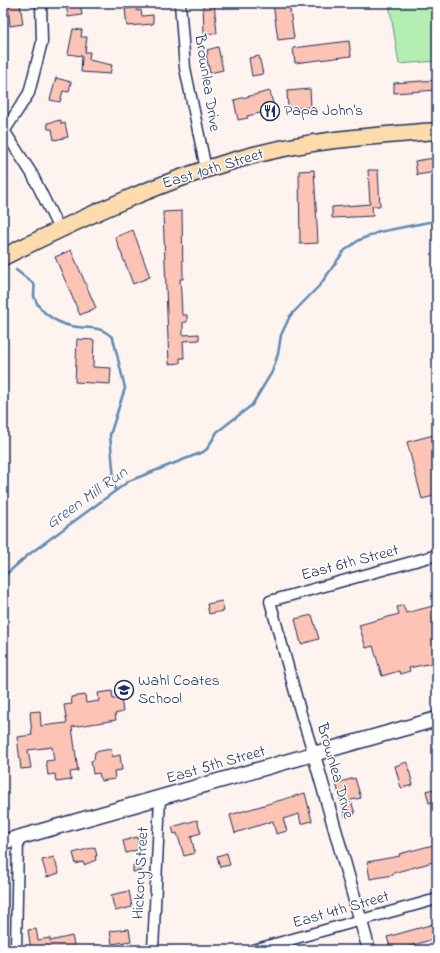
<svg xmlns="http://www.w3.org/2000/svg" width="440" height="953" font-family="'Indie Flower',sans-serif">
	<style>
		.green { fill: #b5eeb1; stroke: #688e88 }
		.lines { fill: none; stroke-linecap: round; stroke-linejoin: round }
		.stream { stroke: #5d8bb2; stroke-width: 2.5 }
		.building { fill: #fdc3b4; stroke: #1b2f5e }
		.minor-casing { stroke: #1b2f5e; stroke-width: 13 }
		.tertiary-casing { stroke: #1b2f5e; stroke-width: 15 }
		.secondary-casing { stroke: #1b2f5e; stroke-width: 17 }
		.primary-casing { stroke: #1b2f5e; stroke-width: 19 }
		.minor { stroke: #fff; stroke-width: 10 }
		.tertiary { stroke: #fff; stroke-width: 12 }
		.secondary { stroke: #fff; stroke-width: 14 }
		.primary { stroke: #fcdcac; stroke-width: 16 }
		.labels { text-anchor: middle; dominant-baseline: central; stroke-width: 3; stroke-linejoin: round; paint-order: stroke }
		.street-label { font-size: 16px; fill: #1b2f5e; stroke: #fff }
		.poi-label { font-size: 16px; fill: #1b2f5e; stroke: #fff; text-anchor: start }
		.water-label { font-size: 17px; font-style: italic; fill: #3c5d88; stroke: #fff }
	</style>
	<rect width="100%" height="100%" fill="#fff3f0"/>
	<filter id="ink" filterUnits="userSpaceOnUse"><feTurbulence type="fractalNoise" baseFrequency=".025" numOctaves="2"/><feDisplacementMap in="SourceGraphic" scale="8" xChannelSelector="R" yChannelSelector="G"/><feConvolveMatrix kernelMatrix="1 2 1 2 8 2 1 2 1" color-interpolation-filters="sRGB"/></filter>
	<g filter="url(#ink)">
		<polygon class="green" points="389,3 437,3 437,61 399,64"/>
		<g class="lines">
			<g class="stream">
				<path d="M16,270l18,14c2,5 -2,10 1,15 6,16 27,27 43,28 16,2 22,-1 35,11l12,50 -15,47 5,55"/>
				<polyline points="3,577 28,555 129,481 203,452 207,449 217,432 252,405 272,372 278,354 281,335 290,316 320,285 344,251 359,240 379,232 429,222 437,222"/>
			</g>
		</g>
		<g class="building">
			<polygon points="8,3 20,3 23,24 10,26"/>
			<polygon points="66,3 80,3 82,15 68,17"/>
			<polygon points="203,3 214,3 217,33 204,34"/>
			<polygon points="273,3 289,3 294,38 278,40"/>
			<polygon points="137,7 137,11 141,10 142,16 153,15 153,24 127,26 125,9"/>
			<polygon points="73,29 82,30 81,37 87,37 85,52 90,52 89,60 112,65 110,74 81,72 82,56 68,54"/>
			<polygon points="349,41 351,56 295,63 293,48"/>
			<polygon points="218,47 223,70 210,73 206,55 208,54 207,50"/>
			<polygon points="259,56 263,74 252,76 249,58"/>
			<polygon points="56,78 71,82 69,92 63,91 60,102 50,100"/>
			<polygon points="437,80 437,90 394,93 394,83"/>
			<polygon points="310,89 311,107 288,109 287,91"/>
			<polygon points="270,91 275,112 266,114 265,112 247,116 248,118 238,120 234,100"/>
			<polygon points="61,120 61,124 65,123 68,137 54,140 52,129 48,129 47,123"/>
			<polygon points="434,158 436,172 417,175 415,161"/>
			<polygon points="314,170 318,243 300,244 299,171"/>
			<polygon points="368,170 378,170 380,206 372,206 373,216 332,218 332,207 370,204"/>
			<polygon points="182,211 183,279 180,279 181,294 182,315 187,315 187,322 183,322 183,335 199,334 199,340 183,341 184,358 180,358 180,363 169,364 163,212"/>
			<polygon points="133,230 150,277 133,284 115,237"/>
			<polygon points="71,250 96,308 80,315 55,257"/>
			<polygon points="77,339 94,340 93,367 111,368 110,384 75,382"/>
			<polygon points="437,434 437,495 422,499 407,442"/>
			<polygon points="222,601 224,611 209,614 207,604"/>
			<polygon points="403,605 406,613 433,606 437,620 437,662 409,668 410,671 400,674 399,671 382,676 373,646 366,648 359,625 399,614 397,607"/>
			<polygon points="312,615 319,639 301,644 295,619"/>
			<polygon points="112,691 113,699 121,698 123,712 115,714 116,720 72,727 78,771 70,772 71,780 56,782 55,774 48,775 46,761 54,760 52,747 28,750 31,768 21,769 17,737 32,735 30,712 40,711 41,726 67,723 64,705 72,704 71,697 85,695 86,703 99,701 98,693"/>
			<polygon points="111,749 112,757 120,755 122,770 114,771 115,779 101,781 99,773 93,774 91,761 94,760 95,752"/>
			<polygon points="407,762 413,785 401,788 395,766"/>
			<polygon points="355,778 361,798 351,800 355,814 345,817 336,783"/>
			<polygon points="437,788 437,801 429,803 426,791"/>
			<polygon points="305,793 312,821 301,824 299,814 283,819 287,831 276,834 273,821 235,833 230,815"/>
			<polygon points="197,820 201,833 191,836 195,853 184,856 177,833 174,834 172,827"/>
			<polygon points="137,837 140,849 126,853 123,841"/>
			<polygon points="437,844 437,861 393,873 393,875 370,879 367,862 400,856 399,854"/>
			<polygon points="95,847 97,856 95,856 96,860 84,865 83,862 76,864 73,853"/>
			<polygon points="227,853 230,865 220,867 217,856"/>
			<polygon points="54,857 59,873 47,877 42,860"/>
			<polygon points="141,864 142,871 133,872 133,865"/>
			<polygon points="129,891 132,907 115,911 111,895"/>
			<polygon points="437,923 437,938 397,950 391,950 387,937"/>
			<polygon points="36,929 38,940 50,938 50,941 72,936 75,949 31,950 28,930"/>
			<polygon points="129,929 131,941 112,944 110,931"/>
		</g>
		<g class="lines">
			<defs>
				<g id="minor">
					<polyline points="180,3 185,68 206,169"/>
					<polyline points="3,129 32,174 59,229"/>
					<polyline points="5,130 29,93 42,42 41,3"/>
					<polyline points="314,755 301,714 270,601 437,555"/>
					<polyline points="16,950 18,838"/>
					<polyline points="153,950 160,798"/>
					<polyline points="253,950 437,899"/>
				</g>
				<polyline id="tertiary" points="314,755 369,950"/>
				<polyline id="secondary" points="3,842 437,719"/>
				<path id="primary" d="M3,257c81,-40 163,-79 251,-102 60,-16 122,-19 183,-24"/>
			</defs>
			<use href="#minor" class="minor-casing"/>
			<use href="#tertiary" class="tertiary-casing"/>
			<use href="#secondary" class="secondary-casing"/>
			<use href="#primary" class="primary-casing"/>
			<use href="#minor" class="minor"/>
			<use href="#tertiary" class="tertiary"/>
			<use href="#secondary" class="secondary"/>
			<use href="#primary" class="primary"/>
		</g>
	</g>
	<defs>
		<symbol id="restaurant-ring" viewBox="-11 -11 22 22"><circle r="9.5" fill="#fff" stroke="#1b2f5e" stroke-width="1.5"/><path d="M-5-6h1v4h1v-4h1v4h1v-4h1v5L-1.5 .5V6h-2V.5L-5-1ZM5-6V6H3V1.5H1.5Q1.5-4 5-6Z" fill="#1b2f5e"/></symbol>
		<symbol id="school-ring" viewBox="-11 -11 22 22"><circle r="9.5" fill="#fff" stroke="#1b2f5e" stroke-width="1.5"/><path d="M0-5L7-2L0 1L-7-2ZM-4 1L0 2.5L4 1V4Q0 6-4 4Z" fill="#1b2f5e"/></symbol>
	</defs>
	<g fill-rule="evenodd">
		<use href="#restaurant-ring" x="259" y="100" width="22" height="22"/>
		<use href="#school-ring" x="113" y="679" width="22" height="22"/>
	</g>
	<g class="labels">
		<g class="street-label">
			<text transform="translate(207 83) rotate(81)">Brownlea Drive</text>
			<text transform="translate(213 169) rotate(-17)">East 10th Street</text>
			<text transform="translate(350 563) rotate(-15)">East 6th Street</text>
			<text transform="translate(216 765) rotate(-16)">East 5th Street</text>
			<text transform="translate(335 771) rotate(74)">Brownlea Drive</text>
			<text transform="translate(141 873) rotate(-87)">Hickory Street</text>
			<text transform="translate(341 910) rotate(-16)">East 4th Street</text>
		</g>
		<g class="poi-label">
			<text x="284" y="111">Papa John's</text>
			<text x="138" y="681">Wahl Coates<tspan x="138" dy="18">School</tspan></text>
		</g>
		<g class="water-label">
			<text transform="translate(87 498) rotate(-35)">Green Mill Run</text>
		</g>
	</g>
	<rect width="440" height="953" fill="none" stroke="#fff" stroke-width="16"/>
	<rect x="8" y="8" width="424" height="937" fill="none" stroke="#1b2f5e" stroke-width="1.5" filter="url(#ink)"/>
</svg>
